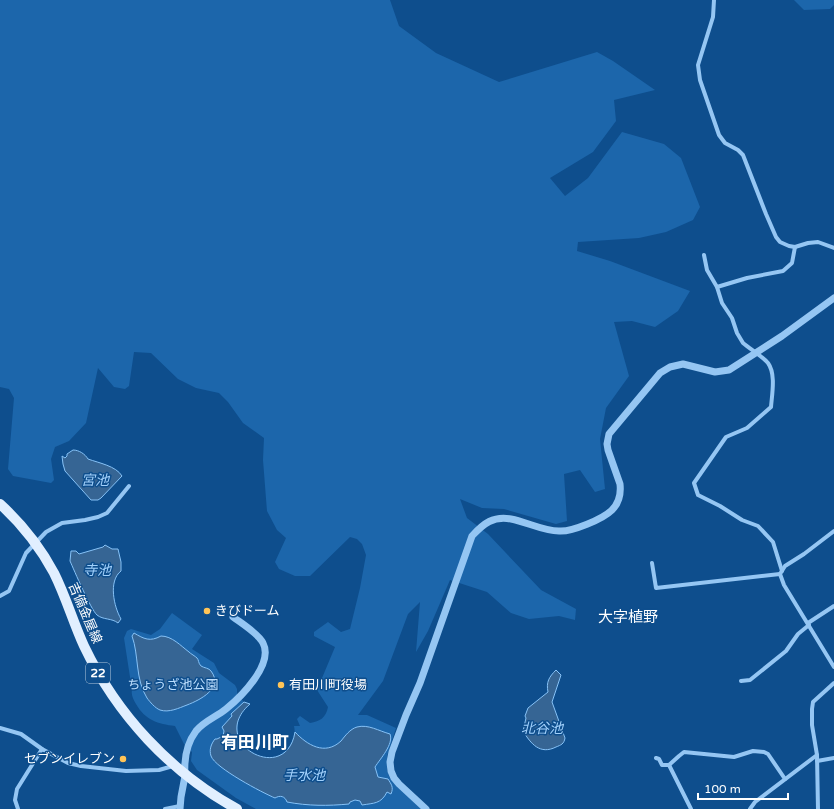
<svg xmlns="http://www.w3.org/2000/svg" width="834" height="809" font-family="'Varela Round','Noto Sans JP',sans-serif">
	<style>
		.green { fill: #1c66ab }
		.water { fill: #366594; stroke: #86c2f7 }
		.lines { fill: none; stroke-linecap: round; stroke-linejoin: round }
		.minor { stroke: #95c6f3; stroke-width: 4 }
		.tertiary { stroke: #95c6f3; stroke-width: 7 }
		.primary { stroke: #e1efff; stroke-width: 10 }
		.poi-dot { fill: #ffc457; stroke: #0e4e8d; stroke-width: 1.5 }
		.labels { text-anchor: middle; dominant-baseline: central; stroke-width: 3; stroke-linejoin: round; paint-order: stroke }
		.shield { fill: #0e4e8d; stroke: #b7cadd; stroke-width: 1 }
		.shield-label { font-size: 12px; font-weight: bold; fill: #fff }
		.poi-label { font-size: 13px; fill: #fff; stroke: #0e4e8d; text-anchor: start }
		.street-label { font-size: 13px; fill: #fff; stroke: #0e4e8d }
		.park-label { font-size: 13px; fill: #bcdefe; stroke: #0e4e8d }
		.water-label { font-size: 14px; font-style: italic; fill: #a1d0fb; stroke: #0e4e8d }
		.quarter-label { font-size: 15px; fill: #fff; stroke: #0e4e8d }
		.district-label { font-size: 17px; font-weight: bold; fill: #fff; stroke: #0e4e8d }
	</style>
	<rect width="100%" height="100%" fill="#0e4e8d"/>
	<g class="green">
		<path d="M0,0h390l9,26 37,27 63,29 98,-30 16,9 42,29 -41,10 2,21 -23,31 -43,26 15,18 23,-18 34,-46 42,12 17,14 19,49 -7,13 -27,12 -27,6 -61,4 -1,9 33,10 80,30 -12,20 -23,16 -23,-6 -18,1 15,54 -23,32 -6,31 5,50 -10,3 -15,-22 -16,4 3,47 -11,3 -52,-15 -22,-1 -22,-9 7,19 21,16 53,56 35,19 -1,11 -16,-4 -30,3 -18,-6 -24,-21 -37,-12 -22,51 -12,21 4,-50 -12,12 -25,67 -25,34h9l29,13 -9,28v14l3,8 31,31h-165l-20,-11 -39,-28 -6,-9 1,-9 -8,-8 -9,-18c-17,-2 -30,-6 -39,-22 -3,-5 -5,-9 -4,-14l-8,-52 3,-7 4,-2 20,6 9,-6 12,-16 30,22 -10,14 22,14 5,10 16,12 2,4v5l7,8 6,2c-35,30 12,73 37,45 6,-7 9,-14 7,-23h6l-3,-7 3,-3 10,7c10,-2 16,-5 18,-16l-11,-17 18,-43 -21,-11v-4l14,-10 13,10 9,-3 10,-41 6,-33 -4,-11 -5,-5 -7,-2 -40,39h-15l-16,-7 -4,-7 11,-24 -9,-8 -10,-19 -4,-51 1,-22 -21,-15 -15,-21 -9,-9 -23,-5 -18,-9 -27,-26 -17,-1 -5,34 -4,3 -11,-2 -16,-19 -12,55 -17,18 -14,6 -4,12 3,21 -3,3 -38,-7 -5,-7 6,-71 -5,-9 -9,-2z"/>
		<polygon points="794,0 834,0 834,5 830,9 804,10"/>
	</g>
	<g class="water">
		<path d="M73,450c6,0 12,4 15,9 11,4 28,7 34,17l-21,22 -3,2h-7l-26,-29 -2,-7 -1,-8 3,2 2,-2v-2z"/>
		<path d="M105,545l7,4h6l3,13v9c-13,10 -7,36 0,48l-3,4c-6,-5 -15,-3 -21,-8 -6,-5 -23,-45 -27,-54l1,-10h5l3,3 24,-7z"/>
		<path d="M134,633c10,6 16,9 27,3 11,0 20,10 28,16 2,2 6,4 8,6 2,2 1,5 4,8 3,2 8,2 10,5 13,17 -11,29 -24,34 -8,3 -18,8 -27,5 -5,-2 -10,-8 -13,-12 -12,-19 -8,-43 -15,-62z"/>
		<path d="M556,670l5,5 -9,27 13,36c-1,6 -4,7 -9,9 -16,8 -25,-3 -33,-16l3,-13 -1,-2 3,-8 20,-16c-2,-10 1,-15 8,-22z"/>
		<path d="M244,702l6,2c-44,38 36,83 45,28 12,13 30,24 46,9 4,-5 9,-12 16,-14 11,-3 22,4 33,7 4,10 -10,25 -15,33l3,10 10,2c3,5 6,8 3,15l-4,-2c-6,12 -13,11 -25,13l-2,-4 -5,-1 -5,2 -1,2c-21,2 -41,2 -62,-2 -2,-6 -7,-7 -12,-4 -12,-5 -60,-30 -64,-42 -2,-6 0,-12 4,-17h2l6,-3 1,-5 -2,-4 10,-11 -1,-2z"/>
	</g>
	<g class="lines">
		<g class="minor">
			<polyline points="714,0 713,17 698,65 700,80 719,135 725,143 738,150 743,155 766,214 776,237 780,242 789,246 795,247 808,243 818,242 834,248"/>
			<path d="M704,255l3,15 10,17 5,16 10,15 5,15 6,10c7,6 19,13 25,20 8,11 4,31 3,44l-24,21 -21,9 -32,46 4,12 22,11 22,14 16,6 15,16 9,29"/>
			<polyline points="717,287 747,278 783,271 792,263 795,247"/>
			<polyline points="834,531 804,554 785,566 780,574 784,585 834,667"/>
			<polyline points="652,563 656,588 780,574"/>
			<polyline points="0,596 9,591 26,553 46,532 62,523 85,520 98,517 107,513 129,486"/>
			<polyline points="808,623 834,606"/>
			<polyline points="741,681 750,680 786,651 798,634 809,625"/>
			<polyline points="0,728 21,734 42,749 68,763 81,766 126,771 159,770 173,766"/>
			<polyline points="656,758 659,759 662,765 669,765 691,809"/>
			<polyline points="817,761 834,758"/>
			<polyline points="669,765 679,756 684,752 734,757 753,751 764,752 768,754 785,779"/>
			<polyline points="18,809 15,800 17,789 42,749"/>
			<polyline points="165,809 180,806"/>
			<polyline points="750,809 755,802 817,755"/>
			<polyline points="818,809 817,755 812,725 812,709 813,702 834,683"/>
		</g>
		<g class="tertiary">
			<path d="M185,775c-1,-15 2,-32 11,-44 8,-10 20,-14 30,-22 15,-12 48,-45 37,-66 -4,-9 -22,-20 -30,-26"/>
			<polyline points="180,809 181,797 185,776"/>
			<path d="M426,809l-27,-25 -5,-6 -3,-7 -1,-9 2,-10 14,-37 14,-32 52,-147c12,-13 21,-20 39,-17 16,3 32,12 48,12 13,1 44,-12 53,-21 7,-7 9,-17 8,-26l-12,-34 -1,-6 2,-10 51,-61 10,-6 13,-3 32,8 14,-2 53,-34 52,-38"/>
		</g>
		<path class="primary" d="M0,504c22,20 40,43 54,69 12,24 19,49 30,73 33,69 86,126 153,163"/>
	</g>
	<g class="poi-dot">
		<circle cx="207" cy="611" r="4"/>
		<circle cx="281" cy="685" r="4"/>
		<circle cx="123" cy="759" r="4"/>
	</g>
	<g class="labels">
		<rect class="shield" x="86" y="663" width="24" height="20" rx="3"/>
		<g class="shield-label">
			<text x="98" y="673">22</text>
		</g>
		<g class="poi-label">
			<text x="215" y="611">きびドーム</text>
			<text x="289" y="685">有田川町役場</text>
			<text x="115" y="759" text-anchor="end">セブンイレブン</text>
		</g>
		<g class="street-label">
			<text transform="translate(85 613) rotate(67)">吉備金屋線</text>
		</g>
		<g class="park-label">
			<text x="173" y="685">ちょうざ池公園</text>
		</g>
		<g class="water-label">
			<text x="95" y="480">宮池</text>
			<text x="97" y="570">寺池</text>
			<text x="542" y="728">北谷池</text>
			<text x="304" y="775">手水池</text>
		</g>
		<g class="quarter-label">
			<text x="628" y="617">大字植野</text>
		</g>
		<g class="district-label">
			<text x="255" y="742">有田川町</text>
		</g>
	</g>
	<path d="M698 793v6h90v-6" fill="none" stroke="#ffffff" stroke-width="2"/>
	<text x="704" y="793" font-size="12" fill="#ffffff" stroke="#0e4e8d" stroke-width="3" paint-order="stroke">100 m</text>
</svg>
